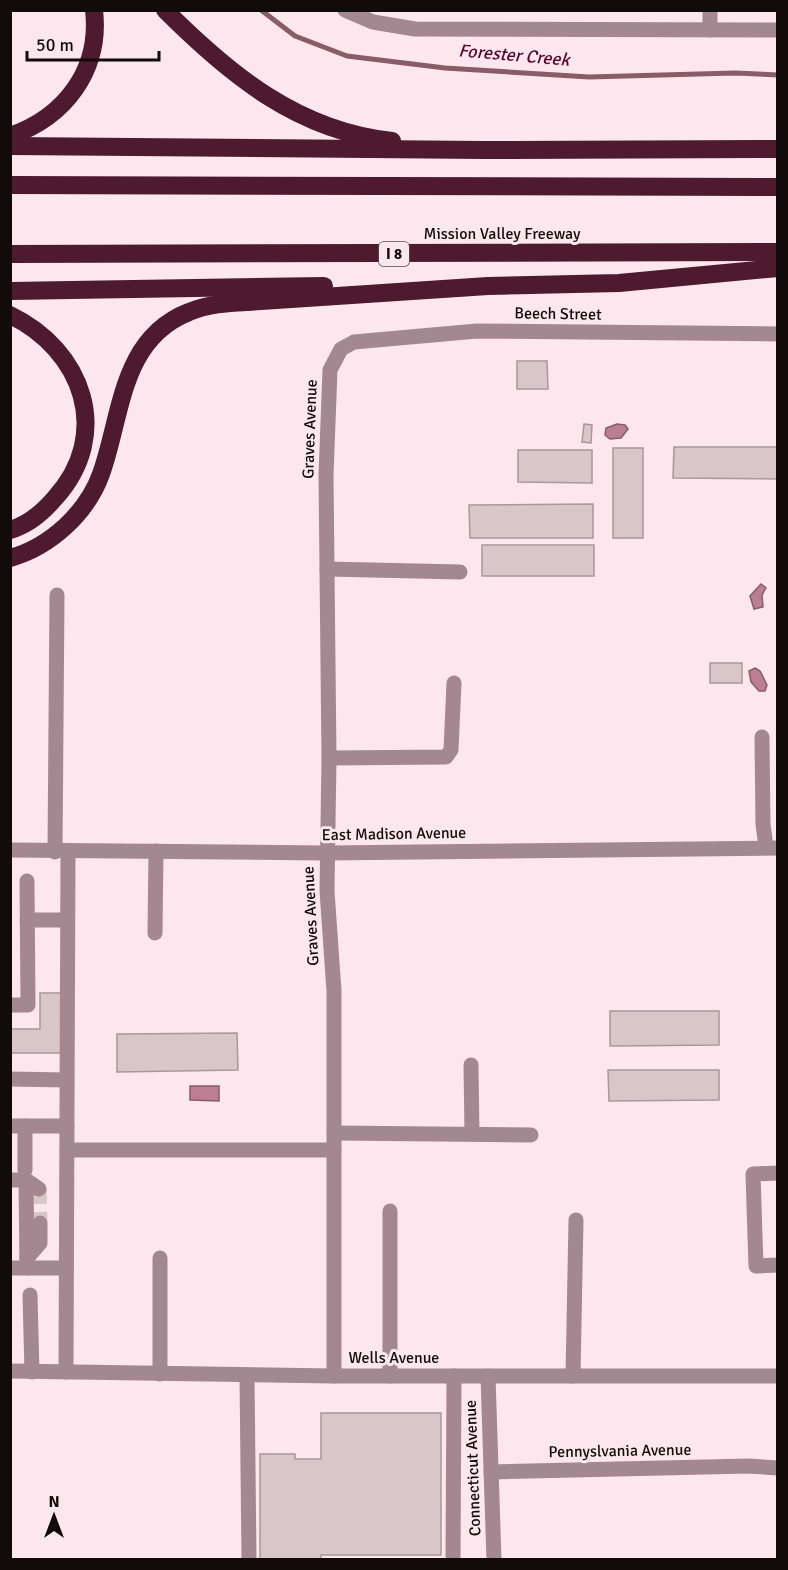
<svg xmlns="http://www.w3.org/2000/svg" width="788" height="1570" font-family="Signika,sans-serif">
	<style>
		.water { fill: #bc7e92; stroke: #895c6a; stroke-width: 1.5 }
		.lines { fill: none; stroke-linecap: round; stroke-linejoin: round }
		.stream { stroke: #895c6a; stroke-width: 5 }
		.building { fill: #d9c6cb; stroke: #a9979c; stroke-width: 1.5 }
		.minor-tunnel { stroke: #d8c6cb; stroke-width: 15; stroke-dasharray: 15 8; stroke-linecap: butt }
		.minor { stroke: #a48891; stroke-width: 15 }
		.highway { stroke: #4d1a2e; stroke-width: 18 }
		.labels { text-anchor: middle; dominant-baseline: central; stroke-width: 6; stroke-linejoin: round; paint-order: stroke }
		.shield { fill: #fbe7ed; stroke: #574d50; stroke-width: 1.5 }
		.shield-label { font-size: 15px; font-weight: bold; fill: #110b0c }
		.street-label { font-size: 16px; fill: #110b0c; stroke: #fbe7ed }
		.water-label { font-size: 18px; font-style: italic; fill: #55092d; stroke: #fbe7ed }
	</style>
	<rect width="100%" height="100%" fill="#fbe7ed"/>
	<g class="water">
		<polygon points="617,424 625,425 628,429 621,438 610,439 605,435 606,428"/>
		<polygon points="761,584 766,588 762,595 763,607 754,609 750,596"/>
		<polygon points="755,668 760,671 767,685 765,691 759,691 751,682 749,671"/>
		<polygon points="190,1086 219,1086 219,1101 190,1100"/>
	</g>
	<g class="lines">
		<polyline class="stream" points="261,10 295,36 347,56 445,68 589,77 735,73 778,75"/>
	</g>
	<g class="building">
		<polygon points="517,361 547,361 548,389 517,389"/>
		<polygon points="584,424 592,425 591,443 582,442"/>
		<polygon points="674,447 778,447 778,479 673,478"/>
		<rect x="613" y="448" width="30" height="90"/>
		<polygon points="518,450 592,450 592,483 518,482"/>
		<polygon points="593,504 593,538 470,538 469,505"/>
		<rect x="482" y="545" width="112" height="31"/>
		<rect x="710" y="663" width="32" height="20"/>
		<polygon points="40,993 64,993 64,1053 10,1053 10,1029 40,1029"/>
		<polygon points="610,1011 719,1011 719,1045 610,1046"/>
		<polygon points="237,1033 238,1070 117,1072 117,1034"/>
		<polygon points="608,1070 719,1070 719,1100 609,1101"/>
		<polygon points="321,1413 441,1413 441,1555 321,1555 321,1560 260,1560 260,1454 295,1454 295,1459 321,1459"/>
	</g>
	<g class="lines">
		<polyline class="minor-tunnel" points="39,1189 40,1223"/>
		<g class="minor">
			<polyline points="345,10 373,22 415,29 778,30"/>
			<polyline points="710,10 710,30"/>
			<polyline points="327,569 460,572"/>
			<polyline points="762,737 763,824 766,847"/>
			<polyline points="329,758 446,757 451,750 454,683"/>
			<polyline points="10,850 326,853 778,848"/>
			<polyline points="55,852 57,595"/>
			<polyline points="27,920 67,920"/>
			<polyline points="155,933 156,851"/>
			<polyline points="10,1005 28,1005 27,881"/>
			<polyline points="471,1065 472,1134"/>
			<polyline points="10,1079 67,1080"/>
			<polyline points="10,1126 67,1126"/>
			<polyline points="25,1126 25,1170"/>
			<polyline points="334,1133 531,1135"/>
			<polyline points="67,1150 334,1150"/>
			<polyline points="778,1173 753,1174 756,1266 778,1265"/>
			<polyline points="10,1180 26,1180 39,1189"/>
			<polyline points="26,1180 27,1268"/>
			<polyline points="390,1211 390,1376"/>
			<polyline points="27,1258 40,1243 40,1223"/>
			<polyline points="160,1258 160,1374"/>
			<polyline points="10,1268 66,1268"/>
			<polyline points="30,1295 32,1372"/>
			<polyline points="10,1371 334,1376 778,1376"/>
			<polyline points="66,1372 68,851"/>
			<polyline points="247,1375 249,1560"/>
			<polyline points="334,1376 334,991 327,891 329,758 326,475 330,370 341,349 354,342 477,331 778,334"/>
			<polyline points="488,1376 494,1560"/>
			<polyline points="573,1376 576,1220"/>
			<polyline points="491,1472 749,1466 778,1468"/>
			<polyline points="453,1560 454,1376"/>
		</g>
		<g class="highway">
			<path d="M165,10c65,65 133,121 227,131"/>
			<path d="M10,136c55,-19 91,-66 84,-126"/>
			<polyline points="10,146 483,150 778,149"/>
			<polyline points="10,185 778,187"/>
			<polyline points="10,254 778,252"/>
			<polyline points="10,291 324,286"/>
			<path d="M10,315c73,35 103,119 45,183 -12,14 -27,27 -45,32"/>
			<path d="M10,558c40,-11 77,-45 91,-84 21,-58 19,-135 88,-162 19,-8 38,-9 58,-10l241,-16 131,-3 159,-15"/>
		</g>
	</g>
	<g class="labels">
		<rect class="shield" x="379" y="242" width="30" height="24" rx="4.5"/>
		<g class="shield-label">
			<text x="394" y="254">I 8</text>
		</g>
		<g class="street-label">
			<text x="502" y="234">Mission Valley Freeway</text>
			<text transform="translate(558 314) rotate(1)">Beech Street</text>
			<text transform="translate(310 429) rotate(-88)">Graves Avenue</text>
			<text transform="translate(394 834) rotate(-1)">East Madison Avenue</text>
			<text transform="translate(311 916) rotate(-93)">Graves Avenue</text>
			<text x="394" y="1358">Wells Avenue</text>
			<text transform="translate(620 1451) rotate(-1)">Pennyslvania Avenue</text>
			<text transform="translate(473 1468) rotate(-92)">Connecticut Avenue</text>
		</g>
		<g class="water-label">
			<text transform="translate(514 55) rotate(5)">Forester Creek</text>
		</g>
	</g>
	<rect width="788" height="1570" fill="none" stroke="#110b0c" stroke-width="24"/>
	<g transform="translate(54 1516)" stroke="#fbe7ed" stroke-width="4.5" paint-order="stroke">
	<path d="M0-4.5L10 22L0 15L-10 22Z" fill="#110b0c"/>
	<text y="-9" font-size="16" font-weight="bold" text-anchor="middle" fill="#110b0c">N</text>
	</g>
	<path d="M27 51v9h132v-9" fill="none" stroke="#110b0c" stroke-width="3"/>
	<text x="36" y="51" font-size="18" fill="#110b0c" stroke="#fbe7ed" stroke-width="4.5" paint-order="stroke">50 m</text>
</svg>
